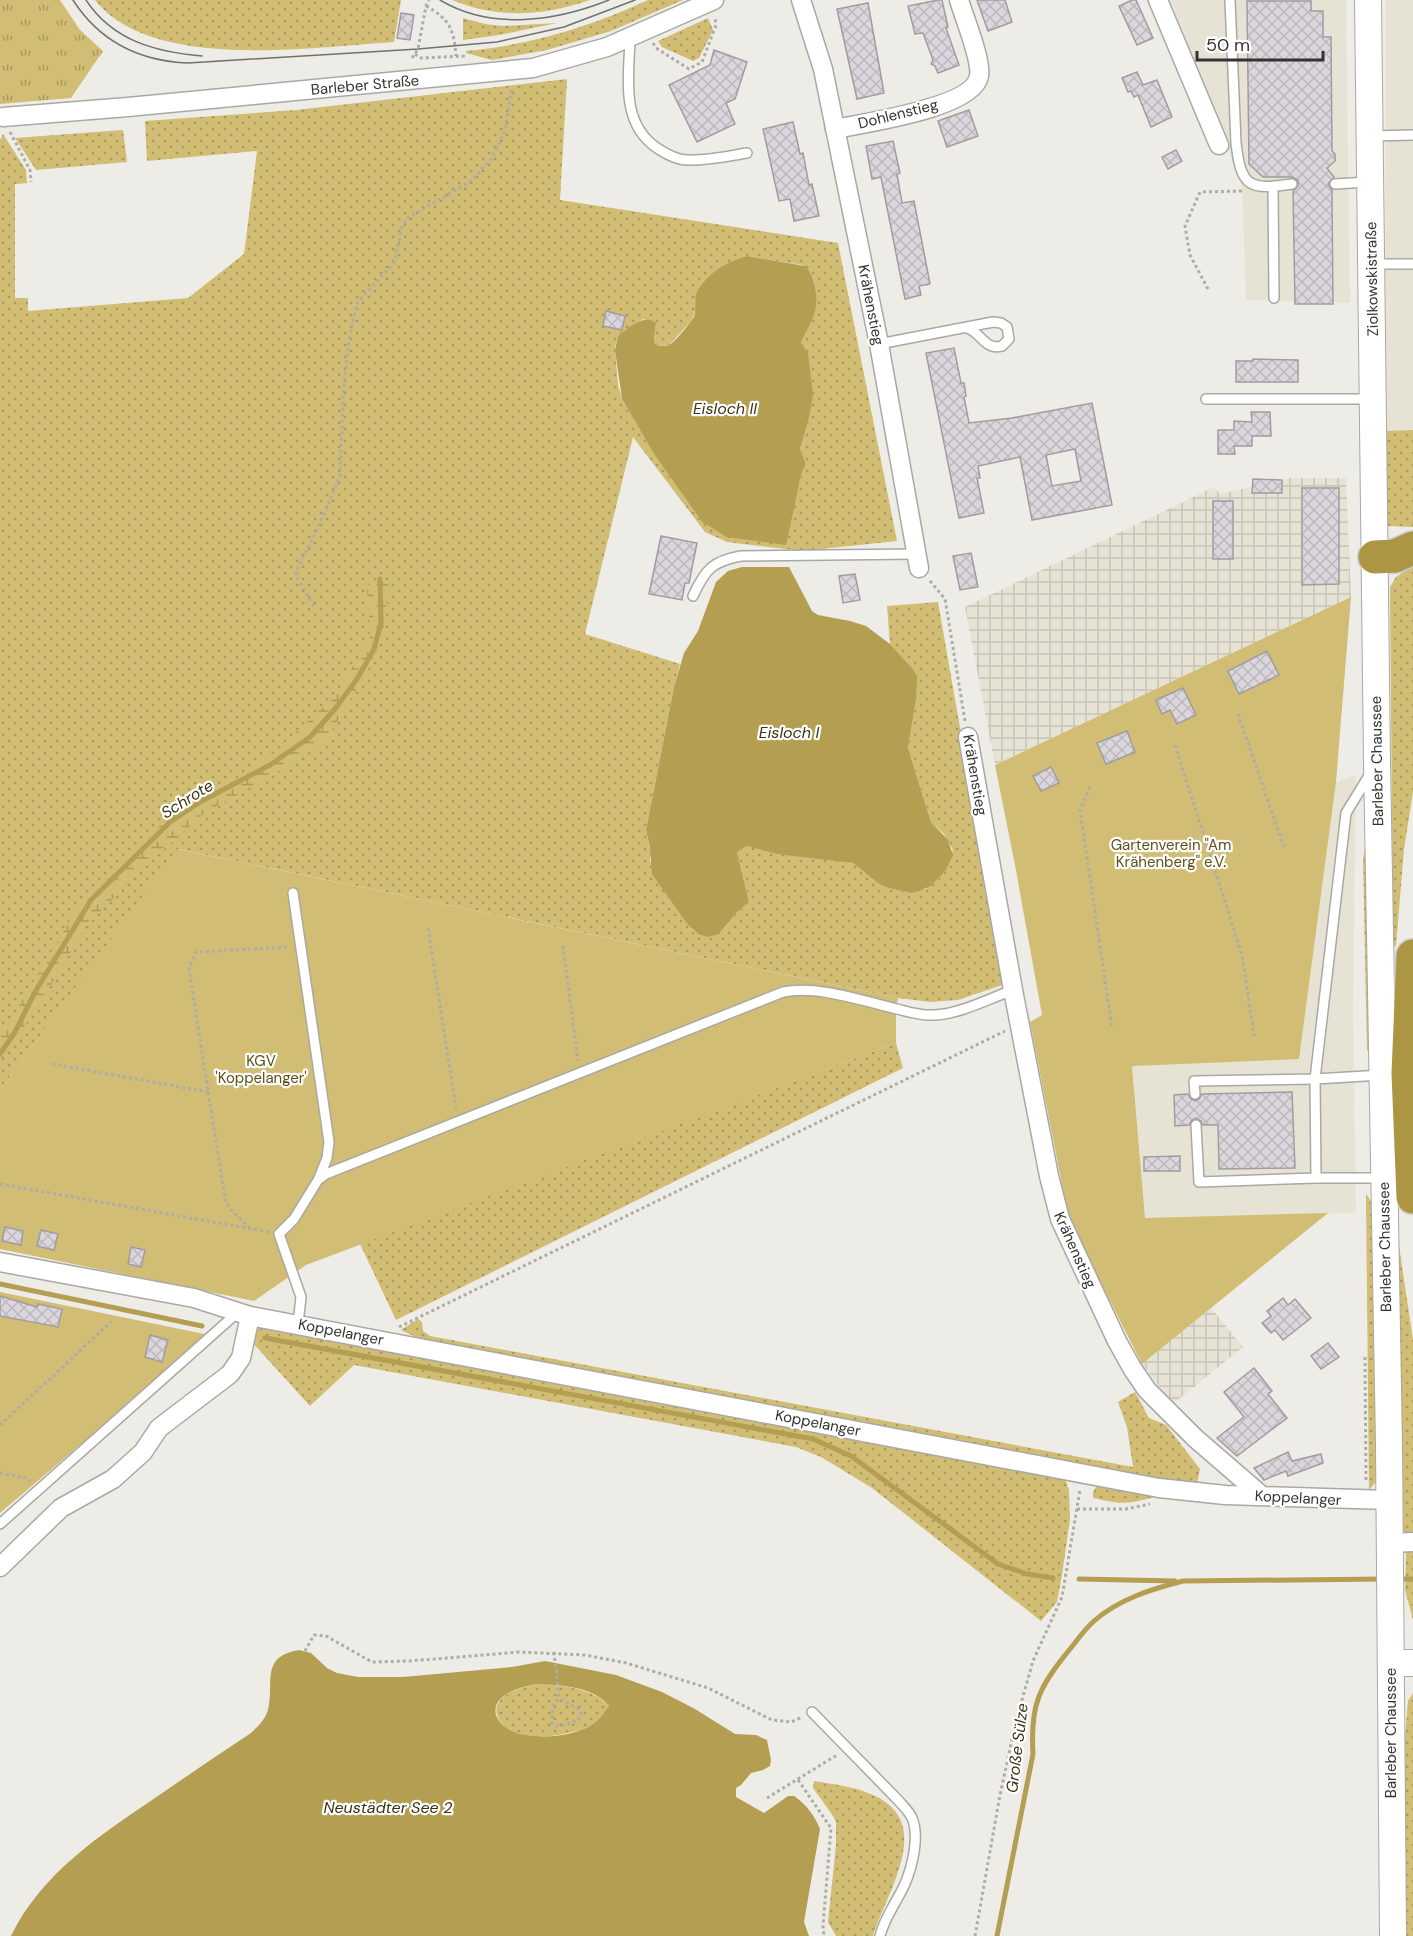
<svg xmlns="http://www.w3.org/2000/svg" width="1413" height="1936" font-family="'DM Sans',sans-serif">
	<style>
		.built { fill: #e6e3d5 }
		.industrial { fill: url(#industrial-grid) }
		.grass { fill: url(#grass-dots); fill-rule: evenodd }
		.wetland { fill: url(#wetland-marsh) }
		.park { fill: url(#park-tufts) }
		.garden { fill: #d1bd73 }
		.water { fill: #b39e51; fill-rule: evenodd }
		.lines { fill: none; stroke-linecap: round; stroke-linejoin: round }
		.stream { stroke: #b39e51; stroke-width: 5 }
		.building { fill: url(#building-cross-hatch); stroke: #a09ca1; stroke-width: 1.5; fill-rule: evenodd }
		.lane-casing { stroke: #aaa8a3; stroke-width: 12 }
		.street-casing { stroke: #aaa8a3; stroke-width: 21 }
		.secondary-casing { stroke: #aaa8a3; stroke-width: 28 }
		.highway-casing { stroke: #cacac9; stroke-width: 36 }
		.path { stroke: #aeaca7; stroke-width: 3; stroke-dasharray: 3 3; stroke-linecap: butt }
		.lane { stroke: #fff; stroke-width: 9 }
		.street { stroke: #fff; stroke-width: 18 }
		.secondary { stroke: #fff; stroke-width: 26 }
		.highway { stroke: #ac9644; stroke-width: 33 }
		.tram { stroke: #72716e; stroke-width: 1.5 }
		.labels { text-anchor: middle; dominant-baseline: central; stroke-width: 4.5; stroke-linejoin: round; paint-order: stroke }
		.street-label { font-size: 15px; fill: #343331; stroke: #fff }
		.park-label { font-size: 15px; fill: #605116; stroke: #fff }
		.water-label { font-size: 16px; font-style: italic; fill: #3c3310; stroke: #fff }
	</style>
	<defs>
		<pattern id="industrial-grid" width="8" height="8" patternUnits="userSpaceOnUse" patternTransform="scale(1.5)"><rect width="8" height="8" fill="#e6e3d5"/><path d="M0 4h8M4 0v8" fill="none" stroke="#c6c3b7"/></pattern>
		<pattern id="grass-dots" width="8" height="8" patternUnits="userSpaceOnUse" patternTransform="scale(1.5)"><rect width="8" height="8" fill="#d1bd73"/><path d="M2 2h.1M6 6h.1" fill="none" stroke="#aa9a5f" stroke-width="1.8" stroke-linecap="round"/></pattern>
		<pattern id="wetland-marsh" width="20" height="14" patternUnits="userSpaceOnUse" patternTransform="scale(1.5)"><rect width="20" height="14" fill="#d1bd73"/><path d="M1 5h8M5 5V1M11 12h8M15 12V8" fill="none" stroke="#aa9a5f"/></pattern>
		<pattern id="park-tufts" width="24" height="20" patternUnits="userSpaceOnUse" patternTransform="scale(1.5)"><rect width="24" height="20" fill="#d1bd73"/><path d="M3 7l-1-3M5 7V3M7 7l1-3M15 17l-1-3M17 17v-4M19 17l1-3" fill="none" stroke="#aa9a5f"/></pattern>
		<pattern id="building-cross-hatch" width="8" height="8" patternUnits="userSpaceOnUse" patternTransform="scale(1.5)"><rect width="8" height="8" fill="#dad6dc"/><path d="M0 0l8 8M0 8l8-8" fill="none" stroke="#bcb8bd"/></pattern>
	</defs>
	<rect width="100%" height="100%" fill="#eeece6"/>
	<g class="built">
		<polygon points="1171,0 1346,0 1350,303 1246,300 1242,186"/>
		<polygon points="1386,0 1413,0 1413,430 1385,431"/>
		<polygon points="1356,775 1353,1012 1356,1213 1145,1218 1132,1065 1299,1059 1336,782"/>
	</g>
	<g class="industrial">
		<polygon points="1291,478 1346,478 1351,597 995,765 965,607 1214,487 1220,494"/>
		<polygon points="1211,1308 1243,1347 1173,1404 1142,1364"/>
	</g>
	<g class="grass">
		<path d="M95,0h306l-7,42c-81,5 -243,30 -299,-42z"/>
		<path d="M452,0h138c-46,16 -92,19 -138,0z"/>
		<path d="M648,0h35l-72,31 -64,19 -55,10 -26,-7v-2c64,-6 124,-24 182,-51z"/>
		<polygon points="463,18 485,24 502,26 557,23 499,35 463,40"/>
		<polygon points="708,18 713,30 699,58 693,61 662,47 658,41"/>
		<path d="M567,79l-7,121 278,43 59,298 -95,10 -75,-9 -22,-10 -72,-95 -48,197 95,30 -6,23 -28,143 5,24 -1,7 38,64 7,7 12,5 14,-5 16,-20 12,-10 -12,-50 10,-6 106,17 26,21 9,4 23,5 15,-4 13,-11 14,-28 -9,-16 -13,-12 -23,-74 8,-48 -3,-31 -23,-25 -3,-38 51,-4 67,382 -47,16 -28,2 -32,-4 -720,-149 -178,241v-950l3,-6 23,36 1,13 -12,1v114h13v13l160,-13 56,-44 13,-103 -110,10 -2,-40 151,-11zM747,256l56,9c8,5 10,11 11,20 6,31 -5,33 -13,59l7,9v69l-8,27 6,15 -5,11 -7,26 -68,36 -24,-15 -48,-68 -32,-55 -4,-14 -3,-38 3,-11 25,-17 13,4 -2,16 1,5 7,2 7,-1 23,-25 4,-12 -1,-8z"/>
		<polygon points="123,130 127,162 36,170 15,138"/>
		<polygon points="1413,430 1413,527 1387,526 1385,431"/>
		<polygon points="1413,566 1413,792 1404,849 1396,946 1393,946 1390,587 1396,577"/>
		<polygon points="1369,828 1373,1045 1367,1051 1363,859"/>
		<polygon points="896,1043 903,1068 396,1320 360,1244"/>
		<polygon points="1366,1194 1373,1204 1379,1478 1369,1490"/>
		<polygon points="1398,1239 1413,1340 1413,1534 1404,1532 1401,1525"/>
		<polygon points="418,1319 422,1322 423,1331 430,1336 1133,1467 1127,1427 1118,1402 1135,1392 1149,1418 1166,1425 1200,1469 1197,1484 1190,1486 424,1341 401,1330"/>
		<polygon points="265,1324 1065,1479 1069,1490 1070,1519 1062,1575 1057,1602 1041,1621 872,1488 821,1457 796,1447 354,1365 310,1406 252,1342 256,1330"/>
		<path d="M1098,1484l60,12c-29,8 -36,9 -65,2v-6z"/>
		<polygon points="1413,1550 1413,1620 1405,1590 1406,1551"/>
		<path d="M536,1684c24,1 56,3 73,22 -3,5 -7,11 -11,15 -9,7 -20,10 -30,12 -17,4 -35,5 -51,0 -18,-6 -30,-25 -11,-38 9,-6 19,-8 30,-11z"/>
		<polygon points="1413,1693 1413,1936 1405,1936 1404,1750 1408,1701"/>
		<path d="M814,1781c18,3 37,5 54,12 70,26 20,96 5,143h-37l-8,-14 8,-77v-23l-3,-6 -20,-28z"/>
	</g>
	<polygon class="wetland" points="389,581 383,633 368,670 325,742 268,778 204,813 139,872 86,926 42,1000 0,1063 0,1038 73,915 168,817 197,795 225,786 273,754 336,695 370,637 367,585"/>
	<polygon class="park" points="0,0 60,0 80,30 103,51 71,98 0,104"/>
	<g class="garden">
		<polygon points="1351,597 1336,782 1299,1059 1132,1066 1145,1218 1328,1213 1142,1364 1069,1220 1030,1022 1042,1015 1015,865 995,765"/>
		<polygon points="177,849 898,998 896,1009 896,1043 306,1265 254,1301 0,1249 0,1090"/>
		<polygon points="0,1292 209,1335 0,1513"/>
	</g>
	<g class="water">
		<path d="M747,256l58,10c7,6 8,13 10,22 5,25 -5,33 -14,55l7,10 5,42 -5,27 -8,27 6,15 -5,11 -15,70 -60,-8 -24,-15 -48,-68 -32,-55 -7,-49 3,-14c11,-8 25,-23 38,-13l-2,16 1,5c4,2 9,3 14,1 6,-3 22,-23 25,-28 3,-9 -1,-19 4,-27 12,-19 29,-28 49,-34z"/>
		<polygon points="742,567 789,567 812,611 818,615 850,621 866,626 890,644 913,669 917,677 916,700 908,748 931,822 948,840 953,855 946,870 931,886 920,891 911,893 888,888 879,884 853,863 777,854 747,846 737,852 749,902 737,912 719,934 707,937 698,934 688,925 652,874 650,848 646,830 674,687 684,653 698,631 716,582 728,571"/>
		<path d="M299,1650l12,3 16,15 10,5 21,4h45l109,-10 33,-6 71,14 46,17 33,17 40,25 21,1 11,5 4,20 -1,6 -7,4 -12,3 -10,12 -5,3v9l28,16 24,-17h6c12,8 21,20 26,33l-16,93 5,14h-798c30,-62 89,-101 144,-138 32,-22 64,-44 96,-65 7,-7 14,-13 17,-23 7,-27 -9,-53 31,-60zM536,1684c24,1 57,2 73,22 -4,5 -7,11 -12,15 -18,16 -63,20 -85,10 -6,-3 -14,-9 -16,-16 -5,-21 26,-28 40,-31z"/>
	</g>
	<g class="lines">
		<g class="stream">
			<polyline points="0,1054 15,1032 35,992 91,900 170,822 200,802 270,765 310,737 335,709 357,679 374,649 381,623 380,579"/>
			<polyline points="0,1284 202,1326"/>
			<polyline points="265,1338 813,1439 851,1456 998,1564 1027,1574 1053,1578"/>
			<polyline points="1079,1579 1175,1581"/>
			<polyline points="1397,1579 1413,1579"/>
			<path d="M997,1936l36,-182c-3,-50 6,-67 37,-105 8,-10 15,-20 24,-28 25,-22 58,-32 89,-40l201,-2"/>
		</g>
	</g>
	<g class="building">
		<polygon points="938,0 942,0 948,27 946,28 959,65 938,73 935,66 931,64 933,60 923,33 915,34 908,6"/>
		<polygon points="977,0 1005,0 1012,22 988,31"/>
		<polygon points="1132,0 1136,0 1153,38 1137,45 1119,6"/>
		<polygon points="1247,1 1311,1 1311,11 1323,11 1323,37 1331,37 1332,151 1335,154 1335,161 1327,168 1334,177 1328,184 1332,190 1332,196 1333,304 1295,304 1293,191 1298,186 1298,180 1292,177 1263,177 1249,164"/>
		<polygon points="868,3 884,93 857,99 837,9"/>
		<polygon points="401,13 414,15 410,40 397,38"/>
		<polygon points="714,50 747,62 735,99 726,103 735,124 697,142 669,85 710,65"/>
		<polygon points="1137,72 1143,85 1157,80 1172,117 1151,127 1138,95 1134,97 1131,91 1128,92 1122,78"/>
		<polygon points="969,110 978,136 947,147 938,121"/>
		<polygon points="793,122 800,154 803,153 809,185 812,184 819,216 794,221 790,199 779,201 763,129"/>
		<polygon points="893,141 900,173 897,174 902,203 914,201 930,284 919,286 921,295 905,299 881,177 872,179 866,146"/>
		<polygon points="1176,150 1182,161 1168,169 1162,157"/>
		<polygon points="606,311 625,316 622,330 603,326"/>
		<path d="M954,348l7,35h3l2,13 -2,1 5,26 43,-5 80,-15 20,102 -80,15 -12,-63 -42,9 2,12h-3l7,35 -25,5 -33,-165zM1075,449l6,32 -29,5 -6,-31z"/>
		<polygon points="1253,359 1298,360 1298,382 1236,382 1236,361 1253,361"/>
		<polygon points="1251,412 1270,412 1271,436 1252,436 1252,446 1234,446 1235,454 1218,454 1218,430 1234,430 1234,421 1252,422"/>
		<polygon points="1253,479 1282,480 1282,493 1252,493"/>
		<polygon points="1302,488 1339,488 1339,584 1302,585"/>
		<rect x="1213" y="501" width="20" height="58"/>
		<polygon points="661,536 697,543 689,583 685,583 682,600 649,594"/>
		<polygon points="971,553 978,587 960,590 953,556"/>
		<polygon points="855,574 860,600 843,603 839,576"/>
		<polygon points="1267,651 1279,675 1239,694 1228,671"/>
		<polygon points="1183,688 1196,715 1177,724 1170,710 1162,714 1156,700"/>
		<polygon points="1127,731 1135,752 1106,764 1097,743"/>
		<polygon points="1051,767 1059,783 1041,791 1033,776"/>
		<polygon points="1292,1092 1295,1168 1219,1169 1218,1125 1203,1125 1201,1121 1196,1118 1192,1120 1189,1125 1175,1126 1174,1095 1188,1094 1190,1098 1195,1101 1199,1099 1202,1094"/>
		<polygon points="1180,1156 1180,1171 1144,1171 1144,1157"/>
		<polygon points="5,1227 23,1231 21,1245 2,1241"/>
		<polygon points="41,1230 58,1234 54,1250 37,1246"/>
		<polygon points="131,1247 145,1250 141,1267 128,1264"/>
		<polygon points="0,1296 37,1307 38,1304 62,1309 58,1327 0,1316"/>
		<polygon points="1283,1298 1288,1305 1295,1299 1311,1318 1283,1340 1275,1330 1271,1333 1262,1323 1271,1316 1267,1311"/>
		<polygon points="150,1335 168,1340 162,1362 145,1357"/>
		<polygon points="1328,1343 1339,1357 1321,1369 1311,1356"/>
		<polygon points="1254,1368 1272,1391 1268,1394 1287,1418 1237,1456 1217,1438 1244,1417 1224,1392"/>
		<polygon points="1288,1452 1292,1461 1321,1454 1323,1463 1288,1476 1286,1471 1264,1480 1254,1468"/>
	</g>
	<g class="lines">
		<defs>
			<g id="lane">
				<path d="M1230,0l6,143c5,45 14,47 56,41"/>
				<path d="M630,38c-1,39 -10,85 27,110 9,6 19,12 30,12 19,1 41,-4 60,-7"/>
				<polyline points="1372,136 1413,135"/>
				<polyline points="1335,184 1368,182"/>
				<polyline points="1273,187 1274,298"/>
				<polyline points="1373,264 1413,264"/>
				<path d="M879,344l114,-22 8,1 6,4 2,12 -7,7c-17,5 -21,-14 -35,-18"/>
				<polyline points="1206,399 1372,399"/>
				<path d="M693,596c12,-26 19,-35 48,-40l176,-2"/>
				<polyline points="293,893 329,1142 327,1158 319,1178"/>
				<polyline points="1195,1094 1194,1081 1315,1079 1346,813 1370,774"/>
				<polyline points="1196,1125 1199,1182 1316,1178 1315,1079 1382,1075"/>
				<polyline points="1316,1178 1382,1178"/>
				<path d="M298,1324l3,-27 -22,-63 15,-15 24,-39 8,-6 457,-182c34,-7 80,9 114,17 12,3 24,7 37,6 26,-1 54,-16 79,-25"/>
				<polyline points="0,1524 237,1313"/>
				<path d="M812,1712l86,88c5,6 11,11 14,18 8,19 0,50 -8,68 -8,17 -20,32 -24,50"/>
			</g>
			<g id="street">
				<polyline points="801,0 823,69 879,344 919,568"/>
				<polyline points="1158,0 1219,145"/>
				<polyline points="3,117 128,107 533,68 607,47 714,0"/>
				<path d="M835,129c28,-6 139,-21 144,-53 3,-16 -15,-59 -20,-76"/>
				<polyline points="968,737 1013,990 1049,1176 1060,1219 1117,1341 1132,1368 1147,1390 1195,1438 1261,1495"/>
				<polyline points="0,1262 194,1298 250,1316 1159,1488 1225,1495 1389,1500"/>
				<polyline points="1389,1543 1413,1542"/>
				<polyline points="0,1567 61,1508 113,1479 143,1452 159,1428 230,1374 241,1358 250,1316"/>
			</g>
			<g id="secondary">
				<polyline points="1368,0 1377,762 1389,1445 1393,1936"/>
				<polyline points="1391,1663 1413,1663"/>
			</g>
			<g id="highway">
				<polyline points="1375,557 1395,556 1413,548"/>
				<polyline points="1413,956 1408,1073 1413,1197"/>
			</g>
		</defs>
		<use href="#lane" class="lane-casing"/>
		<use href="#street" class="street-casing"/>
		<use href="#secondary" class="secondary-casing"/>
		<use href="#highway" class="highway-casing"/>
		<g class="path">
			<path d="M426,6c24,13 28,24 30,50"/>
			<polyline points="653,43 656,48 689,69 702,62 716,25 715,17"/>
			<polyline points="415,54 421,58 465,56"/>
			<polyline points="412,58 418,49 426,6 429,0"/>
			<polyline points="10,132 30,170 31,182"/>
			<polyline points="1208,289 1190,255 1185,226 1200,192 1242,191"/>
			<polyline points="930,581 945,599 965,721"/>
			<polyline points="314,606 296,576 296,572 317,530 340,476 343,397 349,339 357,303 394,263 402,227 409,217 471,181 492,158 505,131 512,87"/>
			<polyline points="1238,714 1284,847"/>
			<polyline points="1175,745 1242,955 1254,1036"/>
			<polyline points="1090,787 1080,810 1112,1028"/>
			<polyline points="428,928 456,1108"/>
			<polyline points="563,946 578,1061"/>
			<polyline points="52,1064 209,1092"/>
			<polyline points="0,1184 269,1232"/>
			<polyline points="250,1228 230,1209 225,1199 189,969 196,952 289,947"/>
			<polyline points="399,1327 1005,1031"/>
			<polyline points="1365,1357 1366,1483"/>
			<polyline points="0,1425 111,1322"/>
			<polyline points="0,1473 27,1478 30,1481"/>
			<polyline points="1077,1509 1126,1509 1150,1504"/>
			<polyline points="305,1651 314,1635 326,1636 372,1662 410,1661 519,1652 585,1655 626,1663 708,1688 772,1720 791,1722 802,1717"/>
			<polyline points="554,1652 559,1698 553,1706 552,1723 555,1726 565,1725 579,1720 581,1714 579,1709 559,1698"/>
			<polyline points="798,1780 831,1828 823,1926 824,1936"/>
			<polyline points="767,1798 837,1755"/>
			<polyline points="975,1936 1000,1795 1016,1721 1033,1661 1062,1597 1080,1490"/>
		</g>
		<use href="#lane" class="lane"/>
		<use href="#street" class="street"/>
		<use href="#secondary" class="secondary"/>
		<use href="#highway" class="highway"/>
		<g class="tram">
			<path d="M73,0c27,42 66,61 115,63l230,-14 79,-7 67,-15 71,-27"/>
			<path d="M86,0c27,41 70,52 116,56"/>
			<path d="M440,0c52,31 116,21 169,0"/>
		</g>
	</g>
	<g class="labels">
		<g class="street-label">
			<text transform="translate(365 85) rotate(-5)">Barleber Straße</text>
			<text transform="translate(898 114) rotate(-14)">Dohlenstieg</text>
			<text transform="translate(1372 279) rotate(-91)">Ziolkowskistraße</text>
			<text transform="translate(871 305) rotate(79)">Krähenstieg</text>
			<text transform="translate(1377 761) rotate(-91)">Barleber Chaussee</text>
			<text transform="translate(975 775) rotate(80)">Krähenstieg</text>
			<text transform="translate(1385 1247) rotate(-91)">Barleber Chaussee</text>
			<text transform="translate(1075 1250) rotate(66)">Krähenstieg</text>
			<text transform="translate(341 1332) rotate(11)">Koppelanger</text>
			<text transform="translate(818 1423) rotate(11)">Koppelanger</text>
			<text transform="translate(1298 1498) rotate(3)">Koppelanger</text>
			<text transform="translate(1391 1733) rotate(-90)">Barleber Chaussee</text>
		</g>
		<g class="park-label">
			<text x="1171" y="845">Gartenverein "Am<tspan x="1171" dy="17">Krähenberg" e.V.</tspan></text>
			<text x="261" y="1061">KGV<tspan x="261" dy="17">'Koppelanger'</tspan></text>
		</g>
		<g class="water-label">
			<text x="725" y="408">Eisloch II</text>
			<text x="789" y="732">Eisloch I</text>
			<text transform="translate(187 799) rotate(-32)">Schrote</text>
			<text transform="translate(1017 1748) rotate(-83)">Große Sülze</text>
			<text x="388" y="1807">Neustädter See 2</text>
		</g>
	</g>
	<path d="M1197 51v9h126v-9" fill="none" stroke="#343331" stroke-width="3"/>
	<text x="1206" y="51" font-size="18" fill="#343331" stroke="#ffffff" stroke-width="4.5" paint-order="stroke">50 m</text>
</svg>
